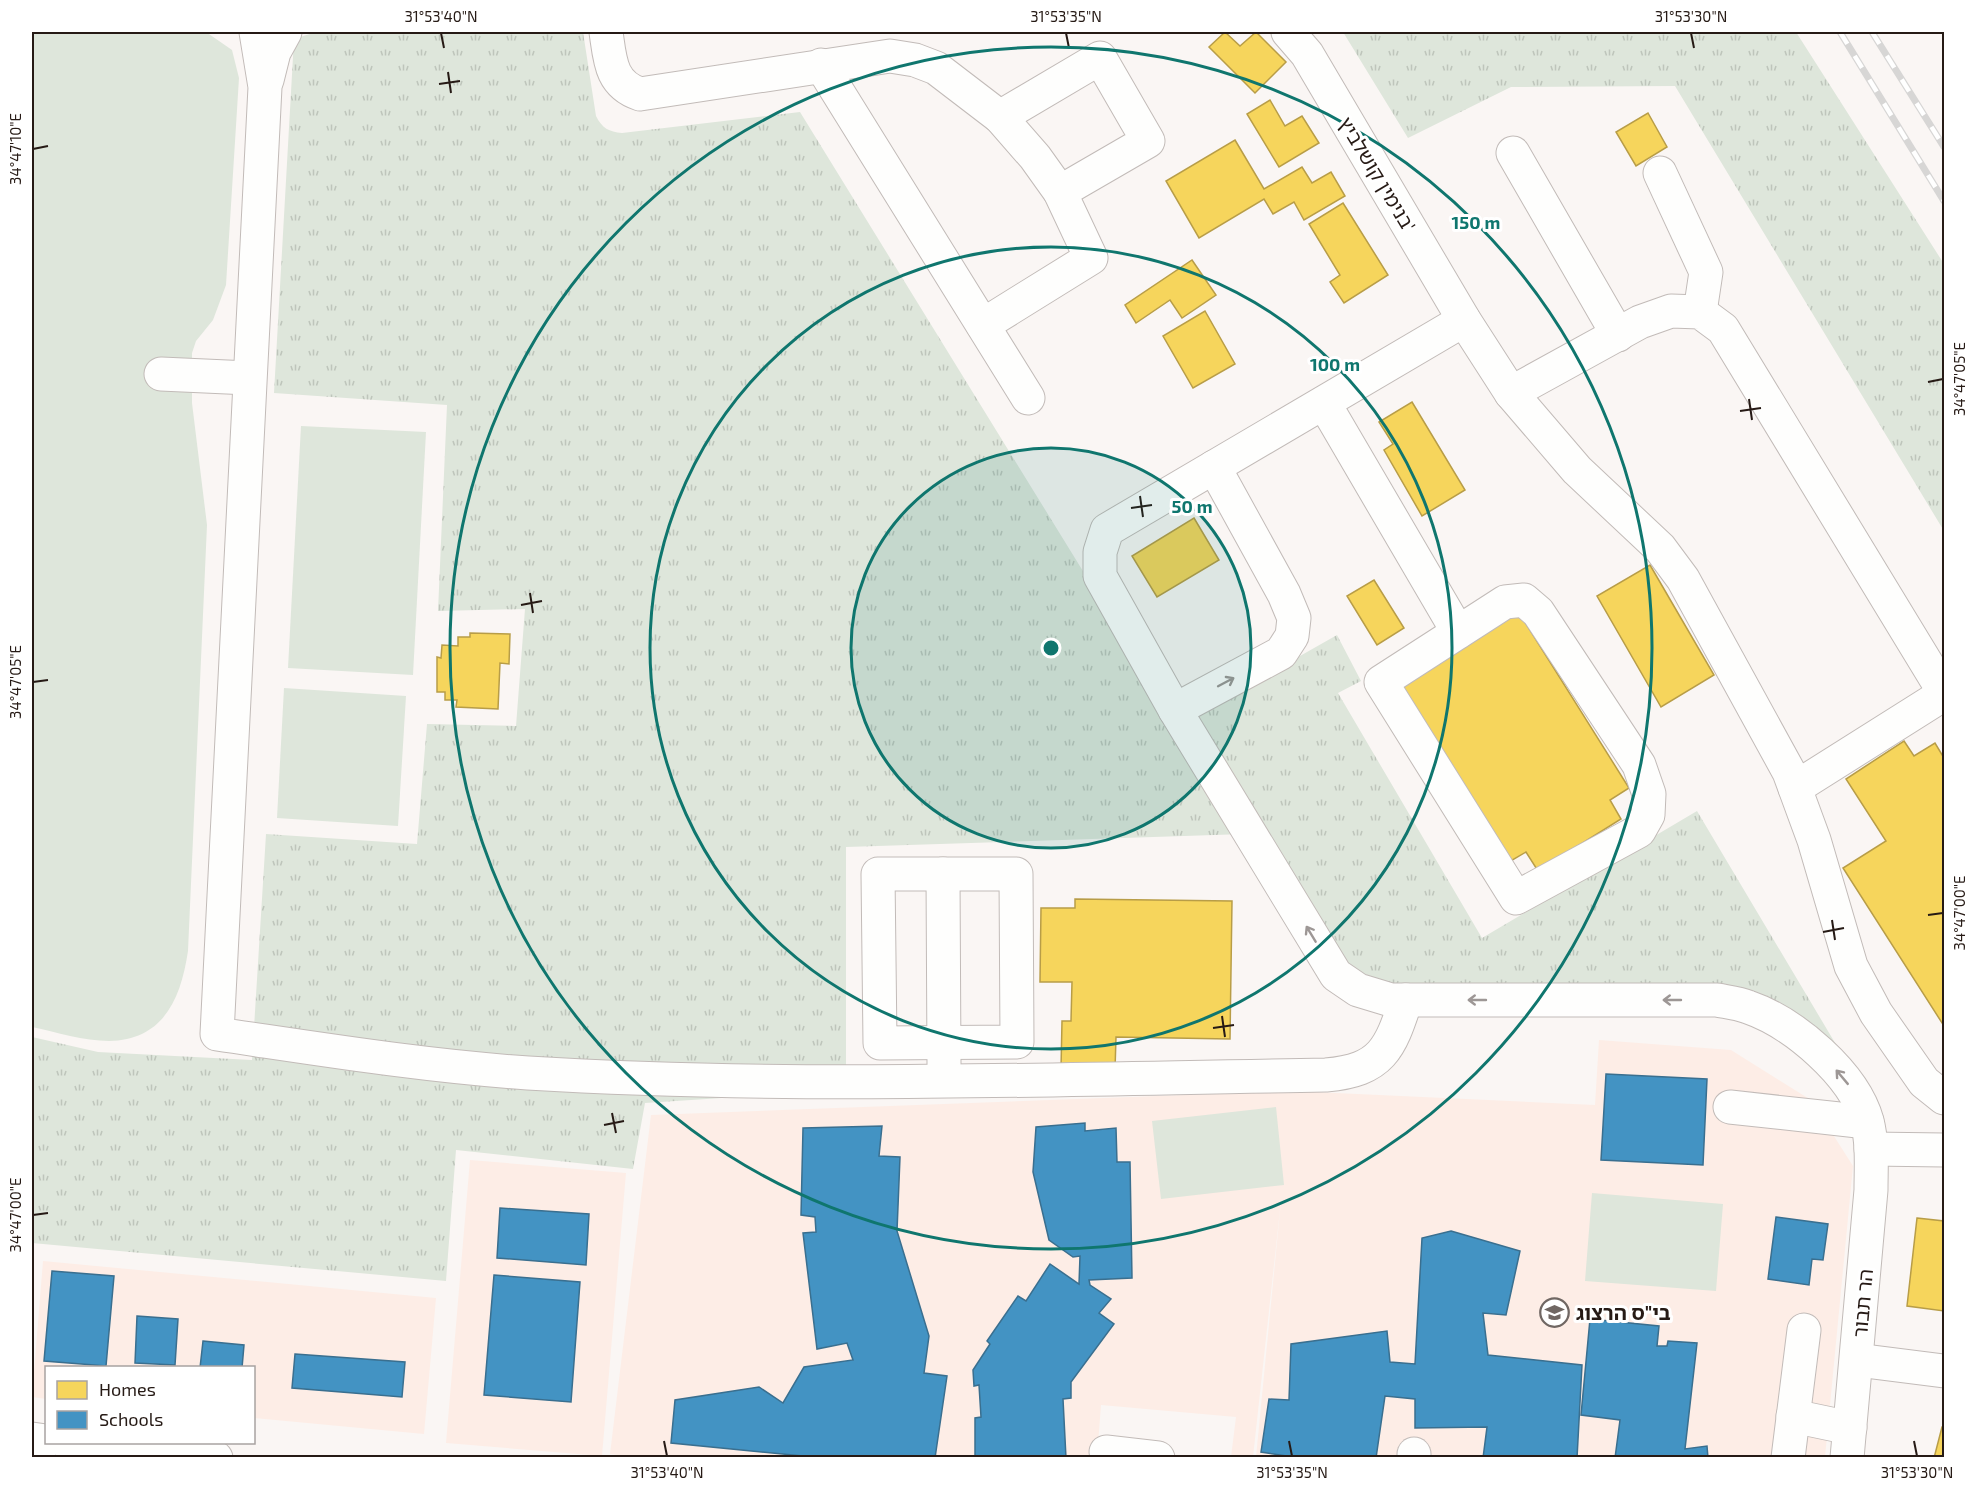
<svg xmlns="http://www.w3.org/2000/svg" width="1976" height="1489" font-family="'Exo 2','Noto Sans Hebrew',sans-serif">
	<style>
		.built { fill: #fdede6 }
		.grass { fill: url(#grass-tufts) }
		.park { fill: #dee6db }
		.homes { fill: #f6d55c; stroke: #b89d47; stroke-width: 1.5 }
		.schools { fill: #4393c3; stroke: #3a6f8f; stroke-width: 1.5 }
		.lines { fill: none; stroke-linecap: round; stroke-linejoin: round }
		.minor-casing { stroke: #c2bbb8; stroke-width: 35 }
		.minor { stroke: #fefefd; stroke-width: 33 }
		.rail-casing { stroke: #d7d6d5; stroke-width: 7 }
		.rail { stroke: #fff; stroke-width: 4.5; stroke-dasharray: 14; stroke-linecap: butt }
		.oneway { stroke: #9d9795 }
		.ticks { fill: none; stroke: #261a15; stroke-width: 2 }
		.ring { fill: none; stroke: #0f766e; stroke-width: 3 }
		.labels { text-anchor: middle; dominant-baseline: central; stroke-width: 6; stroke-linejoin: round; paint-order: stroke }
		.street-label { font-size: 20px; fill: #261a15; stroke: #fff }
		.poi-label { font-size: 20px; font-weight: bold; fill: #261a15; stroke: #fff; text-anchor: start }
		.centre { fill: #0f766e; stroke: #fff; stroke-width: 3 }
		.ring-label { font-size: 18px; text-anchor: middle; font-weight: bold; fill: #0f766e; stroke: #fff; stroke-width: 6; stroke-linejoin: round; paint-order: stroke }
		.neatline { fill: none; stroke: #261a15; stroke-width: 2 }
		.ticks-label { font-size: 15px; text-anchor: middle; fill: #261a15 }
	</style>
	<defs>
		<pattern id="grass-tufts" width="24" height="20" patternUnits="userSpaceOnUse" patternTransform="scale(1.5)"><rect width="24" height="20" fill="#dee6db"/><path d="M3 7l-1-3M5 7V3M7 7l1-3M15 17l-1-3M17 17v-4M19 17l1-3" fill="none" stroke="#bec5bb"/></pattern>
	</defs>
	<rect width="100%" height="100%" fill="#faf6f4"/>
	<g class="built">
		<polygon points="1599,1040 1731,1050 1811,1100 1853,1166 1825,1457 1256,1457 1281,1201 1253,1457 1231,1457 1236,1417 1101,1405 1097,1457 638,1458 610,1454 651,1115 1292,1091 1595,1105"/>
		<polygon points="470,1160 626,1173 602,1456 446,1443"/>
		<polygon points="43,1261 436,1298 424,1434 254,1418 254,1368 46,1368 46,1399 32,1397"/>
	</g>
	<g class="grass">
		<path d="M316,32h267l13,84c6,12 13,16 26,17l178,-21 445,722 -399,13v243l-201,13 -12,66 -177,-19 -10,131 -414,-38v-206l66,15 154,8 14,-226 151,10 10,-120 89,2 9,-117 -87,2 9,-206 -173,-12 20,-354z"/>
		<polygon points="1343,32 1796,32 1944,264 1944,531 1675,86 1511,87 1408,138"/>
		<polygon points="1337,635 1361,681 1338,693 1482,938 1697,811 1847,1063 1791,1017 1407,987 1369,976 1339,961 1189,719"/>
	</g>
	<g class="park">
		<path d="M32,32h174l26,18 7,28 -13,207 -13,35 -17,21 -4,12v50l15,122 -19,426c-7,47 -24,89 -79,90 -25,0 -53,-9 -77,-14z"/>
		<polygon points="301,426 426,432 413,675 288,668"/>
		<polygon points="284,688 406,696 398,826 277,818"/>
		<polygon points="1276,1107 1284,1185 1161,1199 1152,1121"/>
		<polygon points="1592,1193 1723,1204 1716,1291 1585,1281"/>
	</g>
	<g class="homes">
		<polygon points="1225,32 1240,46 1256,32 1286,62 1255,93 1209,47"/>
		<polygon points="1270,100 1285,126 1302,116 1319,143 1279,167 1247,114"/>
		<polygon points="1648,113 1667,147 1636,166 1616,132"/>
		<polygon points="1235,140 1264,189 1302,167 1312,183 1331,172 1345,196 1304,220 1294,202 1273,214 1264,199 1199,238 1166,181"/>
		<polygon points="1343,203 1388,275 1344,303 1330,282 1340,275 1309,224"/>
		<polygon points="1192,260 1216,295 1182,318 1170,300 1136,323 1125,305"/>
		<polygon points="1205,311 1235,364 1193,388 1163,336"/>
		<polygon points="1412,402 1465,490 1422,516 1384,450 1393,444 1379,422"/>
		<polygon points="1194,518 1219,560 1157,597 1132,556"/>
		<polygon points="1650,565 1714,675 1661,707 1597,596"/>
		<polygon points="1374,580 1404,628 1377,645 1347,596"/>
		<polygon points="1518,611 1629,788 1610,800 1621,819 1538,871 1526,852 1509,862 1399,686"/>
		<polygon points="470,633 510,634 509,664 500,663 498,709 456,707 457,700 445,700 445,692 437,692 437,657 441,658 442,645 458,646 458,637 470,637"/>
		<polygon points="1904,741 1914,756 1935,743 1944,758 1944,1026 1843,868 1886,841 1846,779"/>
		<polygon points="1075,899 1232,901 1230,1039 1116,1037 1115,1070 1061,1069 1062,1021 1071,1021 1072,982 1040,982 1041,908 1075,908"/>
		<polygon points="1917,1218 1944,1221 1944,1311 1907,1306"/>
		<polygon points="1942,1427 1944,1427 1944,1458 1934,1458"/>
	</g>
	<g class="schools">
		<polygon points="1606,1074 1707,1079 1703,1165 1601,1160"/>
		<polygon points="1085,1123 1085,1131 1116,1128 1117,1162 1130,1162 1132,1278 1089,1280 1090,1285 1111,1299 1099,1313 1114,1324 1071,1382 1071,1398 1063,1399 1066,1458 975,1458 975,1418 981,1417 979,1385 974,1386 973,1370 990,1344 987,1341 1018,1296 1026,1301 1050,1264 1079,1284 1080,1256 1073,1257 1049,1240 1033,1172 1036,1127"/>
		<polygon points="882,1126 879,1156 900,1157 897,1231 929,1336 924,1373 947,1376 935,1458 823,1458 671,1443 675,1400 759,1387 783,1403 804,1367 853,1360 847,1343 817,1349 803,1233 816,1232 815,1217 801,1215 803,1128"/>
		<polygon points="500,1208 589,1214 586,1265 497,1258"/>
		<polygon points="1776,1217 1828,1224 1823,1260 1812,1259 1809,1285 1768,1279"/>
		<polygon points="1451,1231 1520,1251 1506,1315 1483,1313 1488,1355 1582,1365 1577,1458 1483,1458 1487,1427 1415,1428 1415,1399 1385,1396 1376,1458 1300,1458 1261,1452 1269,1399 1289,1400 1291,1344 1387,1331 1390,1362 1415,1364 1422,1238"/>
		<polygon points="52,1271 114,1276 106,1366 44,1361"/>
		<polygon points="494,1275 580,1282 571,1402 484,1395"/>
		<polygon points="137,1316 178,1319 175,1365 135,1363"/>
		<polygon points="1590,1319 1659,1326 1657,1346 1667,1346 1668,1341 1697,1343 1685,1449 1707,1446 1708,1458 1615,1458 1620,1420 1581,1415"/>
		<polygon points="203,1341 244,1345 242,1368 200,1368"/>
		<polygon points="295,1354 405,1362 402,1397 292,1388"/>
	</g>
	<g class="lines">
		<defs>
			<g id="minor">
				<path d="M256,32l9,55 -48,947c103,15 207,32 311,39 265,16 532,6 798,2 56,-5 64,-26 80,-75"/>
				<path d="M606,32c4,27 4,52 34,62l250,-38 25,4 21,8 64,49 35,40 25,35 31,66 -108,67"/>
				<polyline points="1288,32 1307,54 1464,320 1511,393 1577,470 1660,548 1683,579 1789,772 1814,840 1851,966 1876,1013 1924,1082 1944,1098"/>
				<polyline points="821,65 1028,398"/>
				<polyline points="267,80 274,52 285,32"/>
				<polyline points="1000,117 1100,58 1148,141 1060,192"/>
				<polyline points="1513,153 1618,335"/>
				<polyline points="1660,173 1706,272 1700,312"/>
				<path d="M1464,320l-357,210 -7,22v24l75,134 161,265 22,15 33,10h326c10,2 21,3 31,7 46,16 106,67 119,114 6,23 4,47 4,69l-24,268"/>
				<polyline points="161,374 249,378"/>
				<polyline points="1511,393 1640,322 1671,311 1700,312 1723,329 1944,692"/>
				<polyline points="1324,403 1458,632"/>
				<polygon points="1524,600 1538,612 1639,765 1649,794 1648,815 1639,831 1516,898 1381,682 1505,602"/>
				<polyline points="1175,710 1281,653 1292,636 1294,618 1284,594 1214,467"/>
				<polyline points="1795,788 1944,694"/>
				<polygon points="878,874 1016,874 1017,1042 880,1043"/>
				<polyline points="943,874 944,1064"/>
				<polyline points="1730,1107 1867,1122"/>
				<polyline points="1871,1149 1944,1150"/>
				<polyline points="1857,1360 1944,1371"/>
				<polyline points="1793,1416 1850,1428"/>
				<polyline points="32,1439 46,1441"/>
				<polyline points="66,1442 216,1458"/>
				<polyline points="1106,1452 1158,1458"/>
				<polyline points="1414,1458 1414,1454"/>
				<polyline points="1788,1458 1804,1330"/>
			</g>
		</defs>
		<use href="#minor" class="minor-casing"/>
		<use href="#minor" class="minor"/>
		<defs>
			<g id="rail">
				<polyline points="1840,32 1944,201"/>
				<polyline points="1872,32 1944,147"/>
			</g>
		</defs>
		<use href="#rail" class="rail-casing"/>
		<use href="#rail" class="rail"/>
	</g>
	<defs><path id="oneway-shaft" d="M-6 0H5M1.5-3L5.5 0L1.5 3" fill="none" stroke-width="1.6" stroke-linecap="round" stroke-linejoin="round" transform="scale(1.5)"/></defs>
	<g class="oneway">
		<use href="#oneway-shaft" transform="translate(1226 682) rotate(-28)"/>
		<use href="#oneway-shaft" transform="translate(1311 934) rotate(-121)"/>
		<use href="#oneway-shaft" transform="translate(1477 1000) rotate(180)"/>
		<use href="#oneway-shaft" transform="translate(1672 1000) rotate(180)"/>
		<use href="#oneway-shaft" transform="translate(1842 1077) rotate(-130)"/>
	</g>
	<path class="ticks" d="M441,33l3,15M1066,33l3,15M1691,33l3,15M448,72l3,21M439,84l21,-3M33,149l15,-3M1928,382l15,-3M1749,399l3,21M1740,411l21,-3M1140,496l3,21M1131,508l21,-3M530,593l3,20M521,605l21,-4M33,682l15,-2M1928,915l15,-2M1832,920l3,20M1823,932l21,-4M1222,1016l3,21M1213,1028l21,-3M612,1113l4,20M604,1125l20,-4M33,1215l15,-2M664,1441l3,15M1289,1441l3,15M1914,1441l3,15"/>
	<circle cx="1051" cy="648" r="200" fill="#0f766e" fill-opacity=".12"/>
	<g class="ring">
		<circle cx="1051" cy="648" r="200"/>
		<circle cx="1051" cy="648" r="401"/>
		<circle cx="1051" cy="648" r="601"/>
	</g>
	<defs>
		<symbol id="school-ring" viewBox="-11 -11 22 22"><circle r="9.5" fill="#fff" stroke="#706763" stroke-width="1.5"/><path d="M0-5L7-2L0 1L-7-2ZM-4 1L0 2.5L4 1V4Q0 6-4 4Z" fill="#706763"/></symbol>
	</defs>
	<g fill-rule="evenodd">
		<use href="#school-ring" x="1538" y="1296" width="33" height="33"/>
	</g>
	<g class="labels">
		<g class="street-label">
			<text transform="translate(1378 174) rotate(59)">בנימין קושלביץ'</text>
			<text transform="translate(1862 1303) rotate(-85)">הר תבור</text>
		</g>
		<g class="poi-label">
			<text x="1576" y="1312">בי"ס הרצוג</text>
		</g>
	</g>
	<circle cx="1051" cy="648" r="9" class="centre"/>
	<g class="ring-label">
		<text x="1476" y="229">150 m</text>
		<text x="1335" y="371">100 m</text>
		<text x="1192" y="513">50 m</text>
	</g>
	<rect width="1976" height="1489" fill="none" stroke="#ffffff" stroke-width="66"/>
	<rect x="45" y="1366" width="210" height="78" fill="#ffffff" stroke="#a8a3a1" stroke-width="1.5"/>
	<rect x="57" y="1381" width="30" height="18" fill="#f6d55c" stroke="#a8a3a1" stroke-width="1.5"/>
	<text x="99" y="1396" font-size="18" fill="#261a15">Homes</text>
	<rect x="57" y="1411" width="30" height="18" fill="#4393c3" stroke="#a8a3a1" stroke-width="1.5"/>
	<text x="99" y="1426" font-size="18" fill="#261a15">Schools</text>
	<rect x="33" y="33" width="1910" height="1423" class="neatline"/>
	<g class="ticks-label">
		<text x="441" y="22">31°53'40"N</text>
		<text x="1066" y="22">31°53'35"N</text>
		<text x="1691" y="22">31°53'30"N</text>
		<text transform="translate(16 149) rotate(-90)" y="5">34°47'10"E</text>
		<text transform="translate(1960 379) rotate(-90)" y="5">34°47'05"E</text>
		<text transform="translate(16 682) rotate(-90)" y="5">34°47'05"E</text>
		<text transform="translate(1960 913) rotate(-90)" y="5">34°47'00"E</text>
		<text transform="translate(16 1215) rotate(-90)" y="5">34°47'00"E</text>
		<text x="667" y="1478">31°53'40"N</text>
		<text x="1292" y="1478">31°53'35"N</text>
		<text x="1917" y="1478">31°53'30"N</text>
	</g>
</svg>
